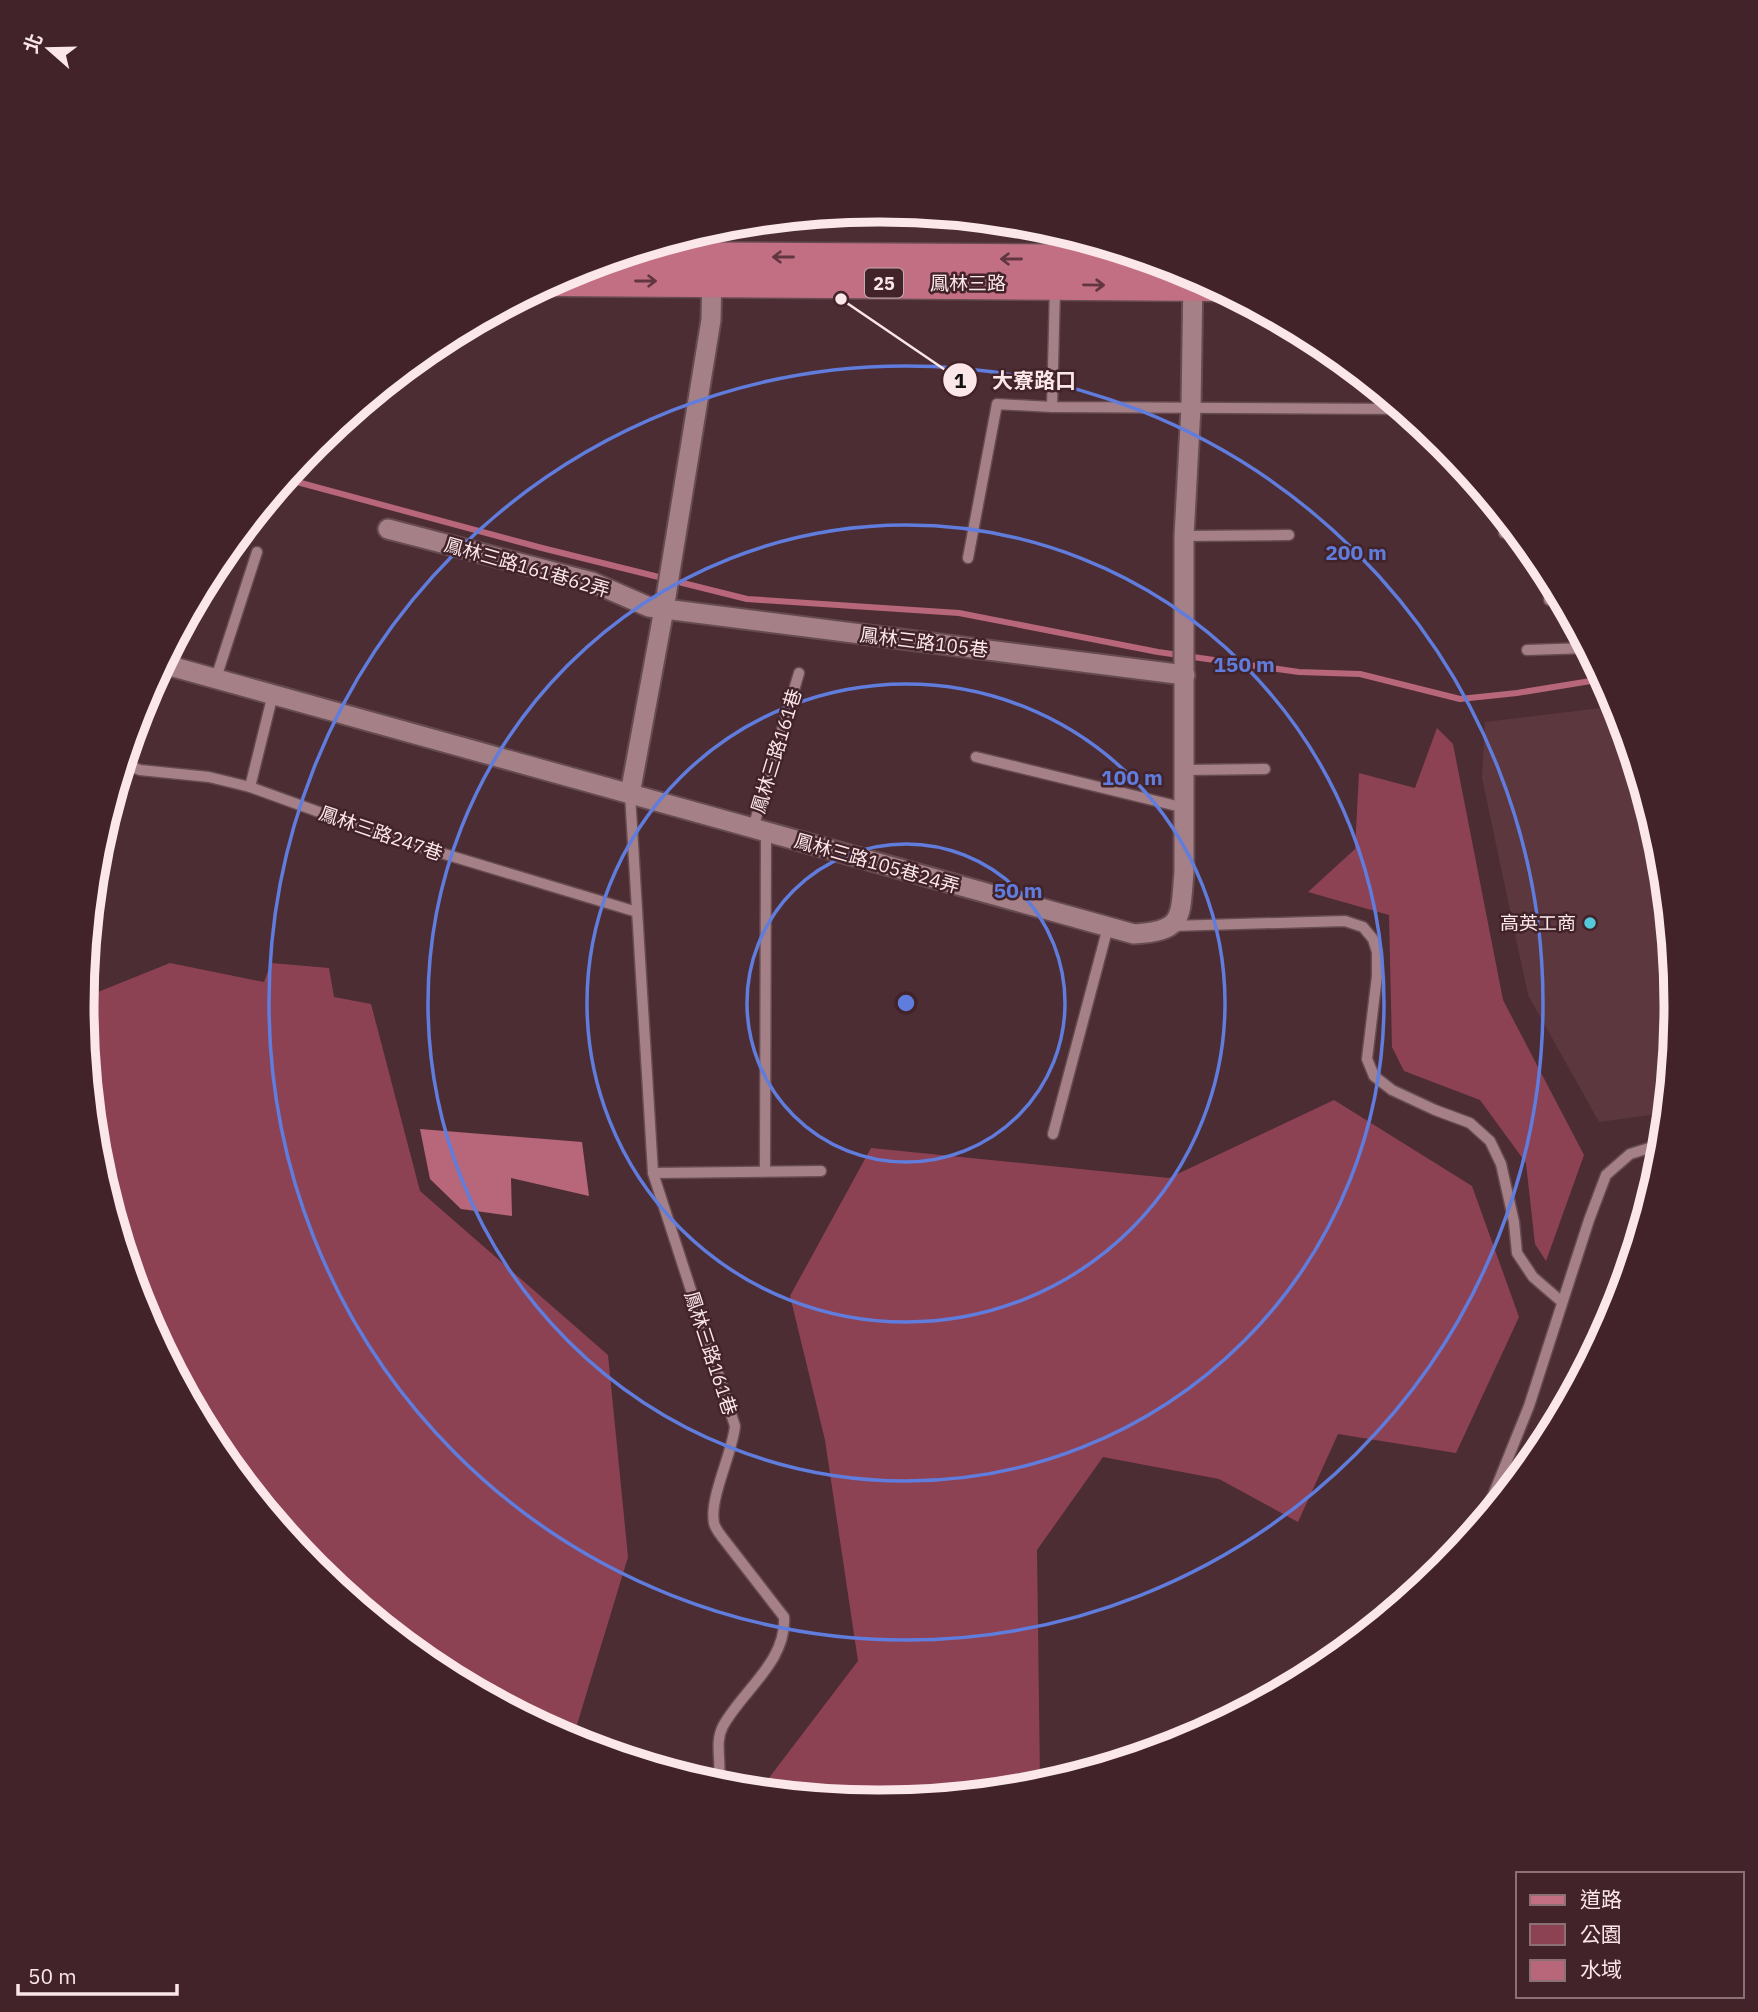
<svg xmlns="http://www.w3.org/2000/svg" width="1758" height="2012" font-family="'IBM Plex Sans','Noto Sans TC',sans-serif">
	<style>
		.built { fill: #5c373e }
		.green { fill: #8d4254 }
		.water { fill: #b76779 }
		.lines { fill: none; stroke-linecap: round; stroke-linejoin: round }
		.stream { stroke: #b76779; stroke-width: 6 }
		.lane-casing { stroke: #664b51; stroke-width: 13 }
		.street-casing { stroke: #664b51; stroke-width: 23 }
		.primary-casing { stroke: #664b51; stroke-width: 33 }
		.lane { stroke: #a58087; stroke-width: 10 }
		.street { stroke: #a58087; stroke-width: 19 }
		.primary { stroke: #c26f83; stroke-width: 30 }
		.oneway { stroke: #613640 }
		.ring { fill: none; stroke: #607cdd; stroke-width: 3.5 }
		.poi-dot { fill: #54cadd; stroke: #412329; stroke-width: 2.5 }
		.labels { text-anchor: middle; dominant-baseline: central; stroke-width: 5; stroke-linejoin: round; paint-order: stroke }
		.shield { fill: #412329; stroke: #c3acaf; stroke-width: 2 }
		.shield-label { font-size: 18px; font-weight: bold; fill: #fbe6e9 }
		.street-label { font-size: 19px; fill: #fbe6e9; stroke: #412329 }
		.poi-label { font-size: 19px; fill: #fbe6e9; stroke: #412329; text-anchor: end }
		.rim { fill: none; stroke: #fbe6e9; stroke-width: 9 }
		.centre { fill: #607cdd; stroke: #412329; stroke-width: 3.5 }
		.ring-label { font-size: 21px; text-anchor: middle; font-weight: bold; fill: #607cdd; stroke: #412329; stroke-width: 5; stroke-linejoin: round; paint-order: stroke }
		.leader { fill: none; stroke: #fbe6e9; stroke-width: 2.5 }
		.callout-dot { fill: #fbe6e9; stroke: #412329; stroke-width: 2.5 }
		.mark-label { font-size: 21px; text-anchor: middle; font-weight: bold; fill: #111 }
		.callout-label { font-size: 21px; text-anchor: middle; font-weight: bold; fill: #fbe6e9; stroke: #412329; stroke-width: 5; stroke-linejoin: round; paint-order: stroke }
	</style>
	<rect width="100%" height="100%" fill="#4c2d33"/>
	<polygon class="built" points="1617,706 1661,851 1676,1006 1665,1113 1599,1122 1528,995 1482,778 1485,722"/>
	<g class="green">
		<polygon points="1437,728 1453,744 1503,1000 1584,1155 1546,1261 1535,1244 1526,1163 1480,1100 1404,1071 1392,1047 1389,915 1308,892 1355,849 1359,773 1415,788"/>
		<polygon points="170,963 264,982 271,963 329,968 334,997 371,1004 420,1191 608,1355 628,1557 572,1741 436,1668 315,1569 216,1448 143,1311 97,1161 89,1072 93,1072 87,1058 82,1006 83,998"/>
		<polygon points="1334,1100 1472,1186 1519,1317 1456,1453 1338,1434 1298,1522 1219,1479 1103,1457 1037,1550 1040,1782 1037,1786 879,1803 759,1791 858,1661 825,1440 790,1296 871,1148 1169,1178"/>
	</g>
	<polygon class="water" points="420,1129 582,1142 589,1196 511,1178 512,1216 461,1209 430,1179"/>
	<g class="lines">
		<polyline class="stream" points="286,479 542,548 747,599 959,613 1158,652 1299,672 1360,674 1460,699 1517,693 1603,679"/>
		<defs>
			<g id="lane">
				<polyline points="1052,407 1055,288"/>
				<polyline points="1504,533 1517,533"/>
				<polyline points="1184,536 1289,535"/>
				<polyline points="968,558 997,404 1052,407 1401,409"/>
				<polyline points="1549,600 1549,578"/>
				<polyline points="1527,650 1587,648"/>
				<polyline points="216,678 257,552"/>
				<polyline points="976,757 1185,808"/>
				<polyline points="124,764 140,770 209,777 250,787 388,837 637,912"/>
				<polyline points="1185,770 1265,769"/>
				<polyline points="250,787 273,694"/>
				<path d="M630,794l23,379 82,253c-3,29 -26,72 -21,97 1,5 5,10 8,14l62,80c3,44 -41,73 -61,109 -10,19 1,40 -6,59"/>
				<polyline points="753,828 799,673"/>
				<polyline points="1172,926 1345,921 1363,927 1373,939 1377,952 1377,976 1367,1059 1374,1076 1392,1090 1435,1110 1470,1123 1490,1141 1501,1164 1514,1222 1517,1253 1533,1277 1562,1302"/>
				<polyline points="1053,1134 1108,927"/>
				<polyline points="765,1171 766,832"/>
				<polyline points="653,1173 821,1171"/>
				<polyline points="1483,1520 1529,1406 1589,1220 1606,1175 1630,1154 1662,1144"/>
			</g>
			<g id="street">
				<polyline points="388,529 592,582 649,607 1185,675"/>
				<path d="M163,664l971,270c51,-3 46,-17 50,-62v-336l7,-129 2,-131"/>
				<polyline points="630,794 664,609 711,320 712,272"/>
			</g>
			<g id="primary">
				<polyline points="618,257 1152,260"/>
				<polyline points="554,281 1213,286"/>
			</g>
		</defs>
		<use href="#lane" class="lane-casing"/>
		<use href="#street" class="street-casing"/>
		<use href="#primary" class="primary-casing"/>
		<use href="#lane" class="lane"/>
		<use href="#street" class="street"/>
		<use href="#primary" class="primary"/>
	</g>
	<defs><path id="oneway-shaft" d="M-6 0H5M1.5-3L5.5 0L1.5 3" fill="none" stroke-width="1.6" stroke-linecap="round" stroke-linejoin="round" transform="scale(1.75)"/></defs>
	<g class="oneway">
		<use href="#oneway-shaft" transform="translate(783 257) rotate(-180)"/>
		<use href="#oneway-shaft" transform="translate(1011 259) rotate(-180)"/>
		<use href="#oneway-shaft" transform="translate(646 281)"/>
		<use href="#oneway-shaft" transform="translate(1094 285) rotate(1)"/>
	</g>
	<g class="ring">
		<circle cx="906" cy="1003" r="159"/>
		<circle cx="906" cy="1003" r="319"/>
		<circle cx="906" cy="1003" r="478"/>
		<circle cx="906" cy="1003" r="637"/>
	</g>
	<circle class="poi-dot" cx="1590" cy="923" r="7"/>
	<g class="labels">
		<rect class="shield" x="865" y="268.5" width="38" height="29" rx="5"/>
		<g class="shield-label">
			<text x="884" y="283">25</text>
		</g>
		<g class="street-label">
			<text x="968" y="283">鳳林三路</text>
			<text transform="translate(527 567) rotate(16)">鳳林三路161巷62弄</text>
			<text transform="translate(924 642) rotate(7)">鳳林三路105巷</text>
			<text transform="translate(776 751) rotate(-73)">鳳林三路161巷</text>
			<text transform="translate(381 833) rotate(19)">鳳林三路247巷</text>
			<text transform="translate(877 863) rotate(16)">鳳林三路105巷24弄</text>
			<text transform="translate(711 1353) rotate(72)">鳳林三路161巷</text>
		</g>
		<g class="poi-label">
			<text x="1576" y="923">高英工商</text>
		</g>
	</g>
	<path d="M0 0H1758V2012H0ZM878 222H880A784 784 0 0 1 1664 1006V1006A784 784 0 0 1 880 1790H878A784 784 0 0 1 94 1006V1006A784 784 0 0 1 878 222Z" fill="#412329" fill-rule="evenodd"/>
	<path class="rim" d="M878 222H880A784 784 0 0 1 1664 1006V1006A784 784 0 0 1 880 1790H878A784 784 0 0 1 94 1006V1006A784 784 0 0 1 878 222Z"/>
	<circle cx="906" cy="1003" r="10" class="centre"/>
	<g class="ring-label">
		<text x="1356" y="560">200 m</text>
		<text x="1244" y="672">150 m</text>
		<text x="1132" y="785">100 m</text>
		<text x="1018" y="898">50 m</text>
	</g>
	<path class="leader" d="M841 299L960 380"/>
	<g class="callout-dot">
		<circle cx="841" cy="299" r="7"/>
		<circle cx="960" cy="380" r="18"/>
	</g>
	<g class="mark-label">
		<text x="960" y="388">1</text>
	</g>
	<g class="callout-label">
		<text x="1034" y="388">大寮路口</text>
	</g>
	<rect x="1516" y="1872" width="228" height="126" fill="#412329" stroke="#8b7176" stroke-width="2"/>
	<rect x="1530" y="1895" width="35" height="10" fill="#c26f83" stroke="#8b7176" stroke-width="2"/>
	<text x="1580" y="1907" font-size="21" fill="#fbe6e9">道路</text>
	<rect x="1530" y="1924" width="35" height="21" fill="#8d4254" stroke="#8b7176" stroke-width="2"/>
	<text x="1580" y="1942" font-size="21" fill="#fbe6e9">公園</text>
	<rect x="1530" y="1960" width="35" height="21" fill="#b76779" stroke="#8b7176" stroke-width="2"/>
	<text x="1580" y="1977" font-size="21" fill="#fbe6e9">水域</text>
	<g transform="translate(49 49) rotate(290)" stroke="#412329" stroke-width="5" paint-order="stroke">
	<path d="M0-5L12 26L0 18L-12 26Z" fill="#fbe6e9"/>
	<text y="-10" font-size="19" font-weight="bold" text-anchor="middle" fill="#fbe6e9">北</text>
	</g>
	<path d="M18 1984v10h159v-10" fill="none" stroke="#fbe6e9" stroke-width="3.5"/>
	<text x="28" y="1984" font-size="21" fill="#fbe6e9" stroke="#412329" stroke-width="5" paint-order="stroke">50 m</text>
</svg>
